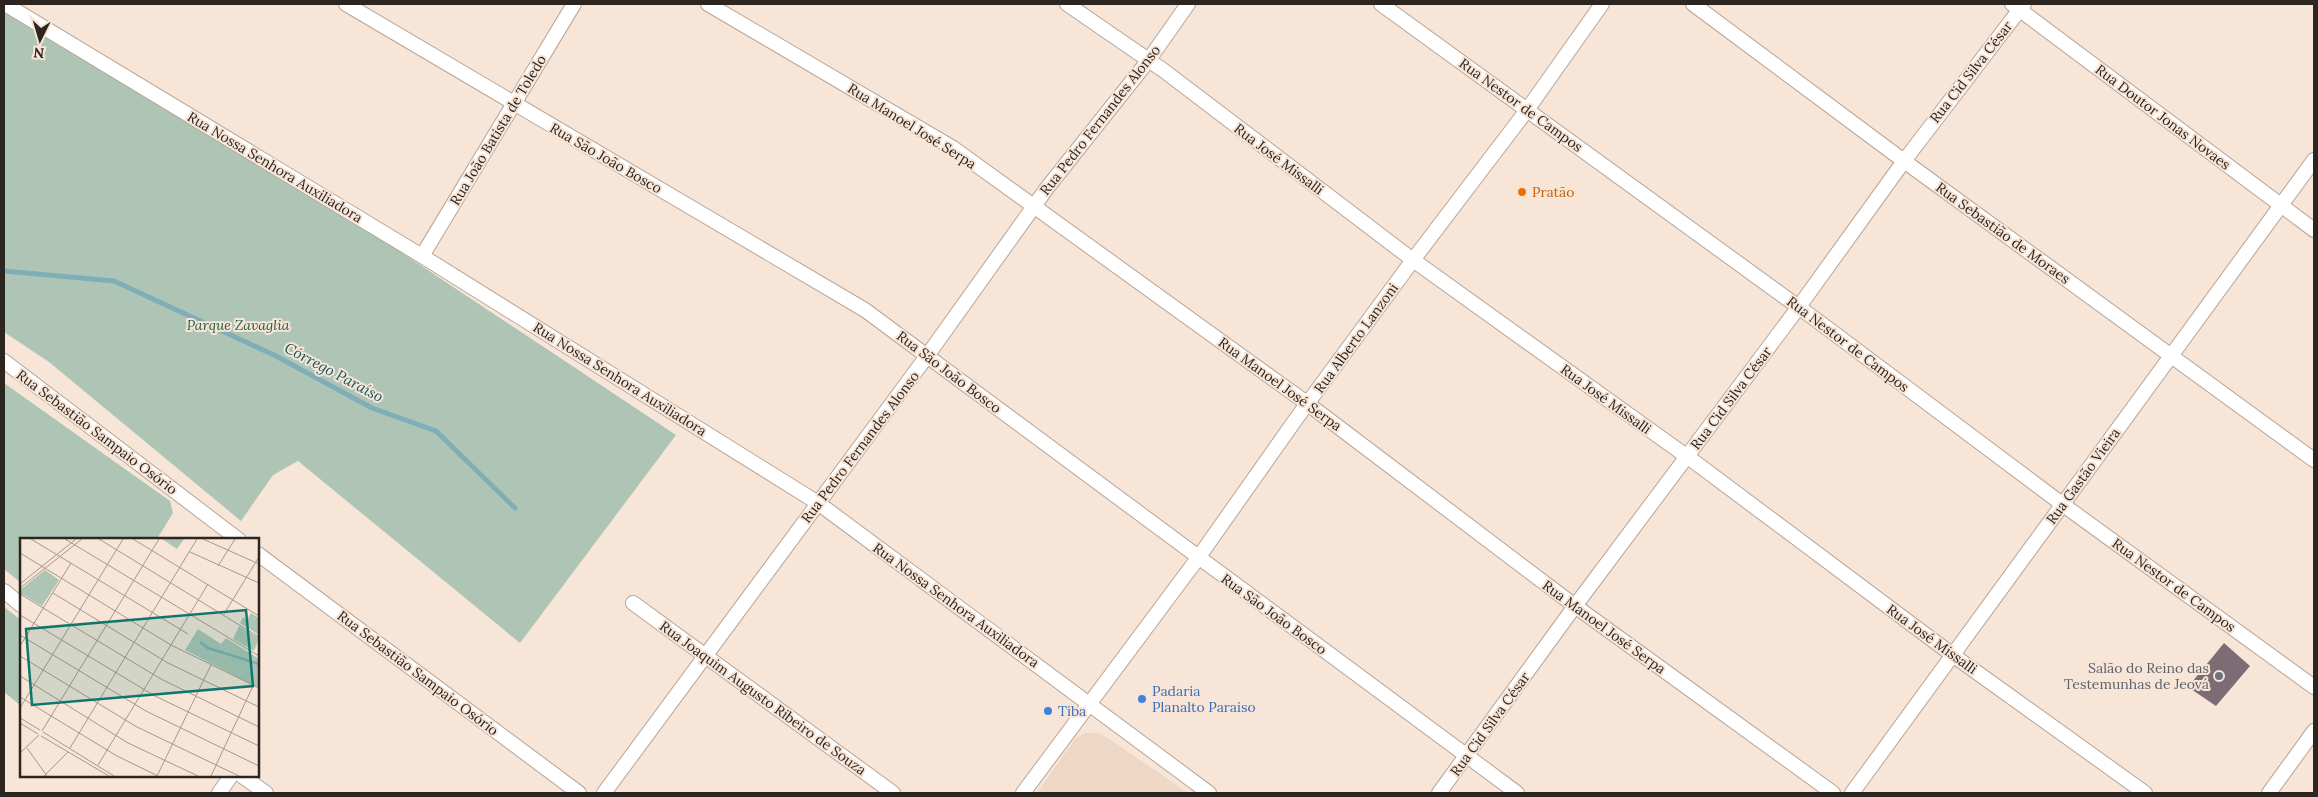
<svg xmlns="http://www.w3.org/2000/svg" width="2318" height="797" font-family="Lora,serif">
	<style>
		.built { fill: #efd7c5 }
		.green { fill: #aec5b6 }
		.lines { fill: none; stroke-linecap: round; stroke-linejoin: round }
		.stream { stroke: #80aeb6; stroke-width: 5 }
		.building { fill: #7e6c75 }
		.minor-casing { stroke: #b6a598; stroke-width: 16 }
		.minor { stroke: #fff; stroke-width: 14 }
		.food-dot { fill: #e8710a; stroke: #f7e5d7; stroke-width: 2 }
		.worship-dot { fill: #6b7280; stroke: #f7e5d7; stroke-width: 2 }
		.shop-dot { fill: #3f7fe0; stroke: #f7e5d7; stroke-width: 2 }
		.labels { text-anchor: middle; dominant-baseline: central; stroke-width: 4; stroke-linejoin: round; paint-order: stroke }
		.street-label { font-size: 14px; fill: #2c2520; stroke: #f7e5d7 }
		.food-label { font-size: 14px; fill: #c56008; stroke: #f7e5d7; text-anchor: start }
		.park-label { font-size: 14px; font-style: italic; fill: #225e3f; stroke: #f7e5d7 }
		.worship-label { font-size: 14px; fill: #5b616d; stroke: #f7e5d7; text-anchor: end }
		.shop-label { font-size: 14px; fill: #366cbe; stroke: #f7e5d7; text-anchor: start }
		.water-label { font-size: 15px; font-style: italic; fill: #14565f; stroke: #f7e5d7 }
		.inset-river { fill: none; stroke: #80aeb6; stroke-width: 2.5 }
		.inset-road { fill: none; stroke: #a6988e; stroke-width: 1 }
		.view { fill: #0f766e; fill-opacity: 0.15; stroke: #0f766e; stroke-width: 2.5 }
		.inset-edge { fill: none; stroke: #2c2520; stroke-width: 2.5 }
	</style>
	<rect width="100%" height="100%" fill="#f7e5d7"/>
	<polygon class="built" points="1085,733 1098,733 1108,738 1188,793 1037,793 1075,739"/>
	<g class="green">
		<polygon points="4,12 348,217 676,435 520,643 298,461 273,475 241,521 49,362 4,332"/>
		<polygon points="4,383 170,501 173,513 157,539 21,540 21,583 4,569"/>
		<polygon points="4,607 21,620 21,706 4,692"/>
	</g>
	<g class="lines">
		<polyline class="stream" points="4,271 114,281 276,356 372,408 436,431 515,508"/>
	</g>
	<polygon class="building" points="2224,643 2250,666 2216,706 2188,687"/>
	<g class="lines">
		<defs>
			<g id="minor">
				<polyline points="5,4 422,256 818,503 1209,793"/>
				<polyline points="346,4 865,310 1517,793"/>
				<polyline points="708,4 953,148 1308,404 1575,606 1833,793"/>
				<polyline points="1067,4 1163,70 1413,260 1696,463 1954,656 2145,793"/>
				<polyline points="1381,4 1815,319 2062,504 2314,687"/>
				<polyline points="1693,4 1904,161 2314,460"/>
				<polyline points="2012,4 2314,230"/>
				<polyline points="422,256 574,4"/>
				<polyline points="4,361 239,540"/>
				<polyline points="258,554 579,793"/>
				<polyline points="4,591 21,605"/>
				<polyline points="633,603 893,793"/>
				<polyline points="242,776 266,793"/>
				<polyline points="219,793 231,776"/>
				<polyline points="604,793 927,356 1047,188 1148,61 1188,4"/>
				<polyline points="1023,793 1198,558 1296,419 1413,260 1527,110 1602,4"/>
				<polyline points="1439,793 1575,606 1798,308 1904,161 2024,4"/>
				<polyline points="1852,793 2314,160"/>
				<polyline points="2269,793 2314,731"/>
			</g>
		</defs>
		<use href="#minor" class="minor-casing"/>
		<use href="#minor" class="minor"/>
	</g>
	<circle class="food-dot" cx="1522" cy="192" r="5"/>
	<circle class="worship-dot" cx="2219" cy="676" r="5"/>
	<g class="shop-dot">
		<circle cx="1142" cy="699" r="5"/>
		<circle cx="1048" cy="711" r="5"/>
	</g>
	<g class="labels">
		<g class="street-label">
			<text transform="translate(1971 72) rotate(-52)">Rua Cid Silva César</text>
			<text transform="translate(1521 105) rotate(36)">Rua Nestor de Campos</text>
			<text transform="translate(2163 117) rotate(37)">Rua Doutor Jonas Novaes</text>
			<text transform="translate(1100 120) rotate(-52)">Rua Pedro Fernandes Alonso</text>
			<text transform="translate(912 126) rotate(32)">Rua Manoel José Serpa</text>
			<text transform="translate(498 130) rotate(-59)">Rua João Batista de Toledo</text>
			<text transform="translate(606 158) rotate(30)">Rua São João Bosco</text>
			<text transform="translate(1279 159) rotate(37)">Rua José Missalli</text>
			<text transform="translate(275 167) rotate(31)">Rua Nossa Senhora Auxiliadora</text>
			<text transform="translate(2003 233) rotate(36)">Rua Sebastião de Moraes</text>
			<text transform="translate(1356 338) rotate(-54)">Rua Alberto Lanzoni</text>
			<text transform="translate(1848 344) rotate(37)">Rua Nestor de Campos</text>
			<text transform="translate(949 372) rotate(37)">Rua São João Bosco</text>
			<text transform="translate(620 379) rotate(32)">Rua Nossa Senhora Auxiliadora</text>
			<text transform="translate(1280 384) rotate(36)">Rua Manoel José Serpa</text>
			<text transform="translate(1731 398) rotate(-53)">Rua Cid Silva César</text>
			<text transform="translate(1606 399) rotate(36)">Rua José Missalli</text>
			<text transform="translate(97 432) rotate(37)">Rua Sebastião Sampaio Osório</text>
			<text transform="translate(860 447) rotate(-53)">Rua Pedro Fernandes Alonso</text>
			<text transform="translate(2083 476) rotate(-54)">Rua Gastão Vieira</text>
			<text transform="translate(2174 585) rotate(36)">Rua Nestor de Campos</text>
			<text transform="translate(956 605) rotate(36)">Rua Nossa Senhora Auxiliadora</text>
			<text transform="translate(1274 614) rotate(36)">Rua São João Bosco</text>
			<text transform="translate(1604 627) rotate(36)">Rua Manoel José Serpa</text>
			<text transform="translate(1932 639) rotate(36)">Rua José Missalli</text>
			<text transform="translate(418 673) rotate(37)">Rua Sebastião Sampaio Osório</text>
			<text transform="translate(763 698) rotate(36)">Rua Joaquim Augusto Ribeiro de Souza</text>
			<text transform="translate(1490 724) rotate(-54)">Rua Cid Silva César</text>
		</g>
		<g class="food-label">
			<text x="1532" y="192">Pratão</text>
		</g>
		<g class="park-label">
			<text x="238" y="325">Parque Zavaglia</text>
		</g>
		<g class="worship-label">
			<text x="2209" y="668">Salão do Reino das<tspan x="2209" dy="16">Testemunhas de Jeová</tspan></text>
		</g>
		<g class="shop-label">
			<text x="1152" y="691">Padaria<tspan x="1152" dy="16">Planalto Paraiso</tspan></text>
			<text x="1058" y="711">Tiba</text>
		</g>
		<g class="water-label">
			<text transform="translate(334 372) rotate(28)">Córrego Paraíso</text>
		</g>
	</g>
	<g transform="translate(20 538)">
		<rect width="239" height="239" fill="#f7e5d7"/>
		<path d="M142,1h22l-7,10zM25,32l14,10 -17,26 -22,-13v-3zM231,75l8,5v17l-19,-12 3,-6 4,3zM219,88l20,12 -5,13 -21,-12zM178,91l23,15 5,-6 33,21v29l-74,-38z" fill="#aec5b6"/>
		<path class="inset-river" d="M180,104l8,6 51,16"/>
		<path class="inset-road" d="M11,1l157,95M45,1l194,117M79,1l160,98M113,1l126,77M183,1l56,25M170,14l69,31M0,15l151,92 88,43M198,28l17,-27M0,46l56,-45M0,50l62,-49M33,55l115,70 91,44M0,56l141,85 98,48M204,76l35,-57M0,77l135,81 104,50M0,97l126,76 113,55M0,108l51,-83M0,118l117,71 102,49M0,138l108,67 70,33M0,159l97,59 41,20M0,170l103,-169M0,180l20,12M0,185l18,11M22,193l117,-192M23,194l71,44M21,198l68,40M7,210l20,28M50,210l127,-209M0,215l19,-18M78,227l110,-181M24,238l24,-24M137,238l54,-111M191,238l42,-90"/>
		<path class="view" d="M226,72l7,76 -221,19 -6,-76z"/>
		<rect width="239" height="239" class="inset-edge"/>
	</g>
	<rect width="2318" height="797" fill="none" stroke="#2c2520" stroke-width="10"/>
	<g transform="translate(40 40) rotate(185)" stroke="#f7e5d7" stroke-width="4" paint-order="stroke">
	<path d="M0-4L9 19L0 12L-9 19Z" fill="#2c2520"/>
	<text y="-8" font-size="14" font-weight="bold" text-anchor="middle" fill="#2c2520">N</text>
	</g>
</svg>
